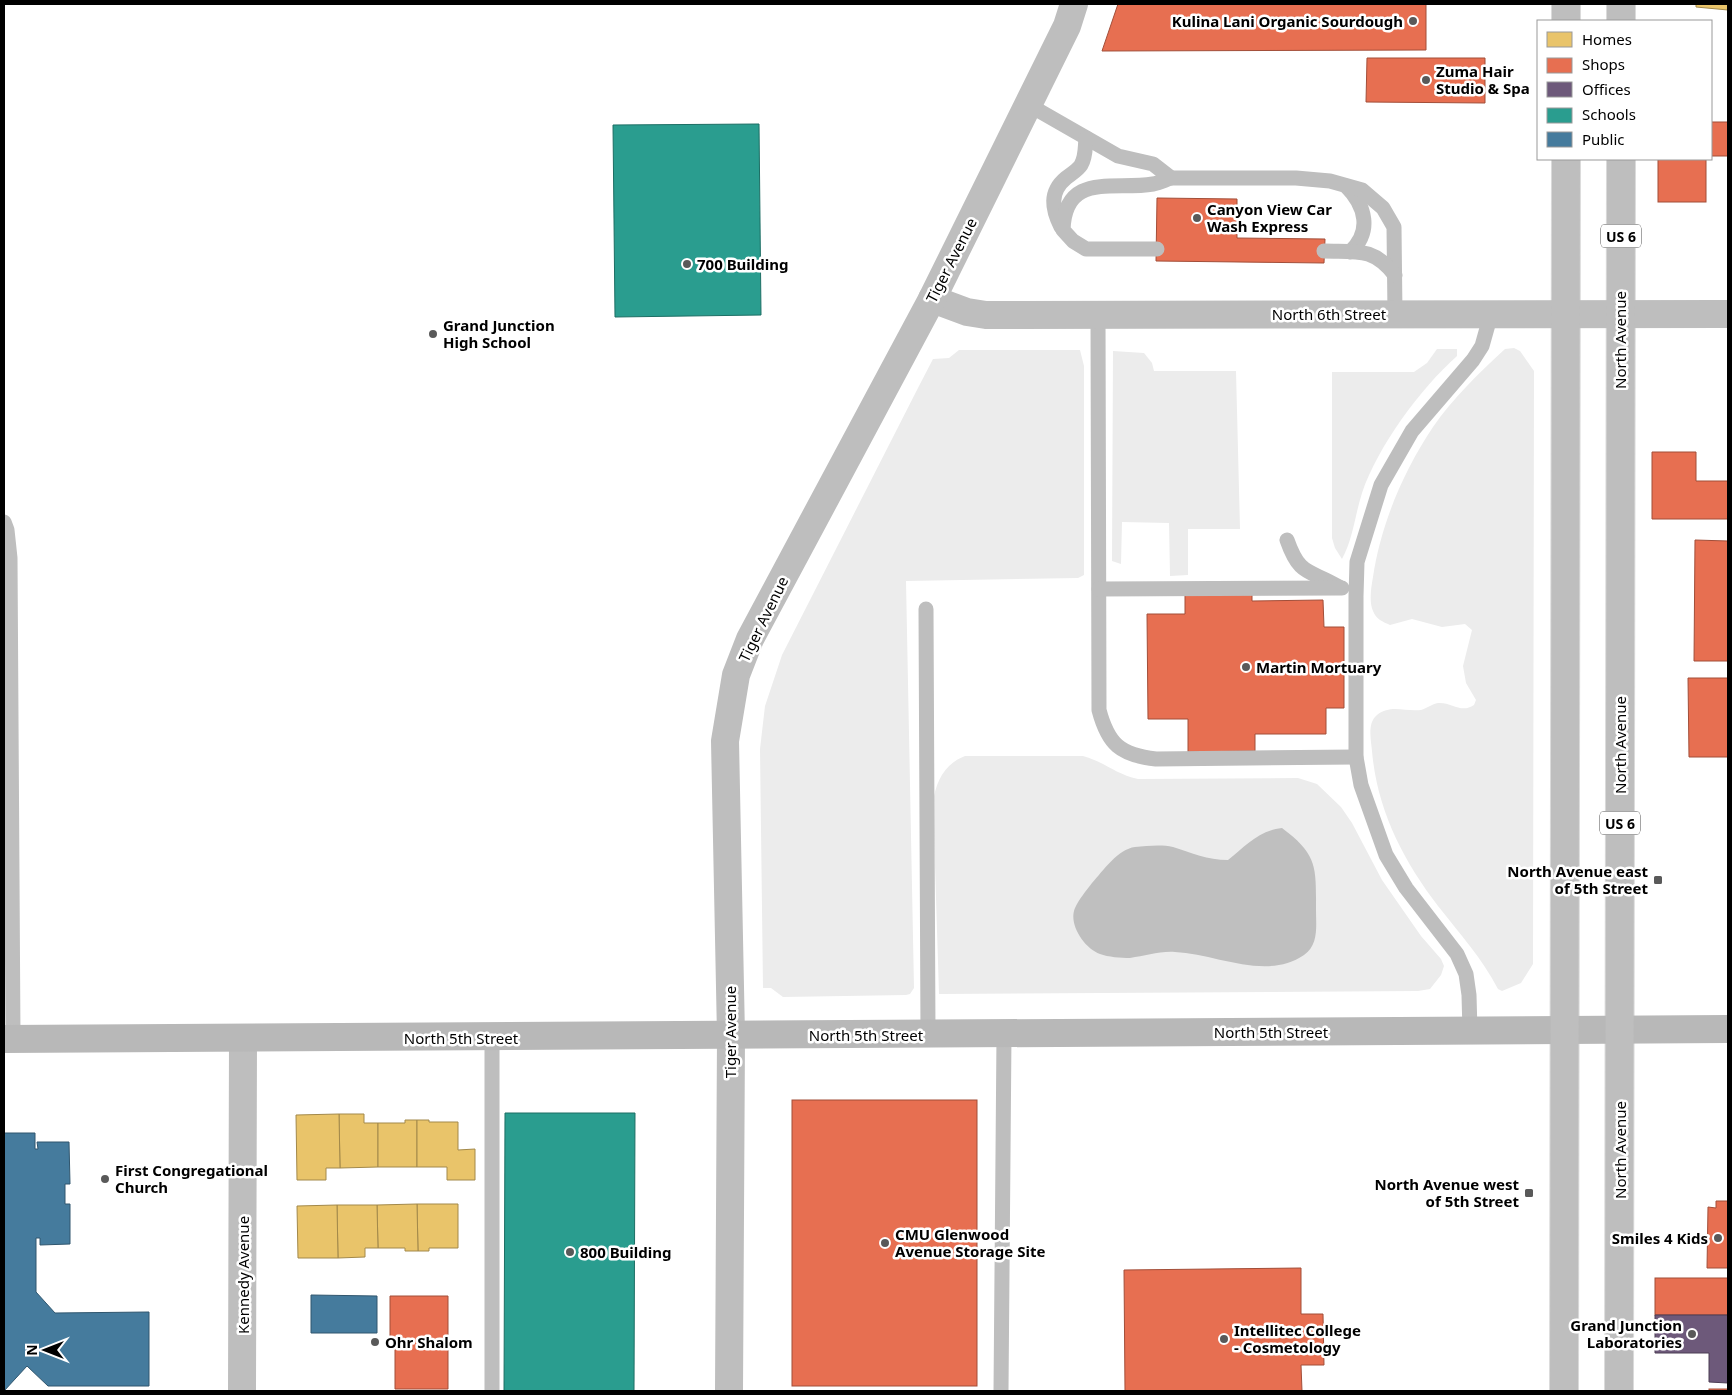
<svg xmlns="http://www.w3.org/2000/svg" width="1732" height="1395" font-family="'Noto Sans',sans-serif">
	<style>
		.green { fill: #ececec }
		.water { fill: #bfbfbf }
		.homes { fill: #e9c46a; stroke: #a3894a }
		.shops { fill: #e76f51; stroke: #a24e39 }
		.offices { fill: #6d597a; stroke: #4c3e55 }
		.schools { fill: #2a9d8f; stroke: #1d6e64 }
		.public { fill: #457b9d; stroke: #30566e }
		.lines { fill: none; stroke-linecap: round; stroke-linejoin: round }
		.primary-casing { stroke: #dbdbdb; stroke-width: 30 }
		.lane { stroke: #bebebe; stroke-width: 15 }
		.street { stroke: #bebebe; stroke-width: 28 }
		.secondary { stroke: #b8b8b8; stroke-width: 28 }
		.primary { stroke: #bebebe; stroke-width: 28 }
		.poi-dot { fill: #595959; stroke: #fff; stroke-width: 2 }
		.labels { text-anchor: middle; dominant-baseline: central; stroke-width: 5; stroke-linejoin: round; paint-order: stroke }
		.shield { fill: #fff; stroke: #4c4c4c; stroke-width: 1 }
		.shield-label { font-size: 14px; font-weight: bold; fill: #000 }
		.poi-label { font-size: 15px; font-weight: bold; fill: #000; stroke: #fff; text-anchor: start }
		.street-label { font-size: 15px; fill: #000; stroke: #fff }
	</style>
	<rect width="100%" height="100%" fill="#fff"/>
	<g class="green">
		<path d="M1514,348l6,3 14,20 -1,593 -12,19 -19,8 -4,-2c-16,-31 -38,-55 -60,-83 -35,-46 -61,-96 -66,-155 -1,-11 -5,-28 5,-36 14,-11 28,-3 44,-5 6,-2 11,-6 17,-7 14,-1 23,11 36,2l2,-5 -10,-17 -3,-17 9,-36 -7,-6 -23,3 -30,-8 -22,6c-7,-3 -14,-6 -17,-14 -4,-9 -2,-23 0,-34 8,-53 30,-105 60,-150 20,-29 46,-54 72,-78z"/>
		<path d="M1437,349h20v7c-37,33 -79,90 -95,137 -7,22 -9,46 -20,66l-7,-11 -3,-10v-166h82l13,-9z"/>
		<polygon points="959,350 1080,350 1084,366 1084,575 1078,578 906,581 914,988 910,994 906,995 783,997 771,988 763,988 760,749 765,706 782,655 919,386 933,359 949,358"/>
		<polygon points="1113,351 1144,353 1152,363 1154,371 1236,371 1240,529 1188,529 1188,575 1170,576 1169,523 1122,522 1121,564 1112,561"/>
		<path d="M965,756h118c22,6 32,18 55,23l160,-1 19,6 24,23 11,16 30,57 39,56 20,23 3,7 -3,9 -11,14 -12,2 -479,3 -6,-192c3,-20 11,-38 32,-46z"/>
	</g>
	<path class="water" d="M1282,828c36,27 34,39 34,82 0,15 3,35 -12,45 -38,26 -87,-1 -129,-3 -16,-1 -30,4 -45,6 -9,0 -22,-1 -30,-4 -16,-6 -32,-30 -25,-46 4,-9 11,-17 17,-25 11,-12 26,-34 43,-36 12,-1 26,-3 38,0 19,6 34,13 55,13 18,-14 30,-29 54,-32z"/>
	<g class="homes">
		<polygon points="1693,4 1728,4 1728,10 1696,7 1696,4"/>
		<polygon points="339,1114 364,1114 364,1123 378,1123 378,1167 340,1168"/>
		<polygon points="339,1114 340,1168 326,1168 326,1180 297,1180 296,1115"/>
		<polygon points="405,1120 417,1120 417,1167 378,1167 378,1123 405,1123"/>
		<polygon points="417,1120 429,1120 429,1122 458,1122 458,1150 475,1149 475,1180 447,1180 447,1167 417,1167"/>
		<polygon points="417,1204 458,1204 458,1248 429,1248 429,1251 418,1251"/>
		<polygon points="417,1204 418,1251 405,1251 405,1248 378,1248 377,1205"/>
		<polygon points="337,1205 377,1205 378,1248 365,1248 365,1257 338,1258"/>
		<polygon points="337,1205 338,1258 298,1258 297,1206"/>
	</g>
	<g class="shops">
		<polygon points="1118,4 1426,4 1426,50 1102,51"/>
		<polygon points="1367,58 1485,58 1485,103 1366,102"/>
		<rect x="1711" y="122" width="17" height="34"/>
		<rect x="1658" y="159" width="48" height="43"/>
		<polygon points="1157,198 1237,199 1237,238 1325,239 1324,263 1156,261"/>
		<polygon points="1652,452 1696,452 1696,481 1728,481 1728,519 1652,519"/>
		<polygon points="1695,540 1728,541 1728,661 1694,661"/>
		<polygon points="1252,584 1252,601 1323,600 1324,627 1344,627 1344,708 1326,708 1326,734 1255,734 1255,751 1188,752 1188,719 1148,719 1147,614 1185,614 1185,585"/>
		<polygon points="1688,678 1728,678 1728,757 1689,757"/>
		<rect x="792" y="1100" width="185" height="286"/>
		<polygon points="1716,1201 1728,1201 1728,1268 1707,1268 1708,1207 1716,1208"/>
		<polygon points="1301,1268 1301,1314 1323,1314 1324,1365 1301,1365 1302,1391 1125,1391 1124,1270"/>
		<rect x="1655" y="1278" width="73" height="37"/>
		<polygon points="390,1296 448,1296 448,1389 395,1389 395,1338 390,1338"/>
		<rect x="1709" y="1389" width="19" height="2"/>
	</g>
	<polygon class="offices" points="1655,1315 1728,1315 1728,1383 1709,1382 1709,1353 1655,1353"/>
	<g class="schools">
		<polygon points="759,124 761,315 615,317 613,125"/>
		<polygon points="505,1113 635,1113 634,1391 504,1391"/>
	</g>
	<g class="public">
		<polygon points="4,1133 35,1133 35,1149 38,1149 37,1142 69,1142 70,1184 65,1184 65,1204 70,1204 70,1244 40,1245 40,1238 36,1238 36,1292 55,1313 149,1312 149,1386 48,1386 27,1366 4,1391"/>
		<polygon points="311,1295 377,1296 377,1333 311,1333"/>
	</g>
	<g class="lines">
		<defs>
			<g id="primary">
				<polyline points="1566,4 1566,21"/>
				<polyline points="1621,4 1621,21"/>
				<polyline points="1564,1391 1566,159"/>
				<polyline points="1619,1391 1621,159"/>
			</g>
		</defs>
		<use href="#primary" class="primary-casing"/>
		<g class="lane">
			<polyline points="1029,105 1118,156 1153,164 1171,178"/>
			<path d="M1346,186c20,20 26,46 4,66"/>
			<path d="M1061,227c-9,-18 -12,-35 5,-49 5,-4 12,-8 15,-13 5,-8 4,-18 5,-27"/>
			<path d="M1157,249h-71l-13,-8 -10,-11c2,-59 51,-39 90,-46 6,-1 12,-4 18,-6h125l34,3 32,9 21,18 11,19 1,87"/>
			<path d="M1324,251c33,1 49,-4 71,24"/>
			<path d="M1098,315l1,395c9,34 21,45 57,49l200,-2"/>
			<polyline points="4,522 7,530 10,558 13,1039"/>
			<path d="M1287,540c13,37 22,29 52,47"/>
			<polyline points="1099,589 1342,588"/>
			<polyline points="926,609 928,1035"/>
			<polyline points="1470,1031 1469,995 1466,974 1457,954 1406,888 1386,855 1361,785 1356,757 1356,596 1357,562 1381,485 1412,431 1473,360 1482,346 1491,314"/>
			<polyline points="492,1391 492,1038"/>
			<polyline points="1001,1391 1004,1035"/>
		</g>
		<g class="street">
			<polyline points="932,299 967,312 986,315 1728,314"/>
			<polyline points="242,1391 243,1040"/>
			<polyline points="729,1391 731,1036 725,741 736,675 750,639 932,299 1067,26 1074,4"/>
		</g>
		<polyline class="secondary" points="4,1039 1728,1029"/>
		<use href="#primary" class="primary"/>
	</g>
	<g class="poi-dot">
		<circle cx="1413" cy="21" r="5"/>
		<circle cx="1426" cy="80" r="5"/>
		<circle cx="1197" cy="218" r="5"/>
		<circle cx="687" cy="264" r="5"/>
		<circle cx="433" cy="334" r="5"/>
		<circle cx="1246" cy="667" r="5"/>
		<rect x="1653" y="875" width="10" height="10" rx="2.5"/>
		<circle cx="105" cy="1179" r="5"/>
		<rect x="1524" y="1188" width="10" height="10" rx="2.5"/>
		<circle cx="1718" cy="1238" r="5"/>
		<circle cx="885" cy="1243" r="5"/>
		<circle cx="570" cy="1252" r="5"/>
		<circle cx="1692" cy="1334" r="5"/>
		<circle cx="1224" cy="1339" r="5"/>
		<circle cx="375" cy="1342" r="5"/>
	</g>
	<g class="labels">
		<g class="shield">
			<rect x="1601" y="224.5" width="40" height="23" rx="4"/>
			<rect x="1600" y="811.5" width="40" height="23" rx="4"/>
		</g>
		<g class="shield-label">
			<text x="1621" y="236">US 6</text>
			<text x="1620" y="823">US 6</text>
		</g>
		<g class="poi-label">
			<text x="1403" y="21" text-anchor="end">Kulina Lani Organic Sourdough</text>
			<text x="1436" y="71">Zuma Hair<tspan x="1436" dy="17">Studio &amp; Spa</tspan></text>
			<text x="1207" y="209">Canyon View Car<tspan x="1207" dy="17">Wash Express</tspan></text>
			<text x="697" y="264">700 Building</text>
			<text x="443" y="325">Grand Junction<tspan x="443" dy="17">High School</tspan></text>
			<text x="1256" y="667">Martin Mortuary</text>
			<text x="1648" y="871" text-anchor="end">North Avenue east<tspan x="1648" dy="17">of 5th Street</tspan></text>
			<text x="115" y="1170">First Congregational<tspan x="115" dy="17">Church</tspan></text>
			<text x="1519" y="1184" text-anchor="end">North Avenue west<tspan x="1519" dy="17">of 5th Street</tspan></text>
			<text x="895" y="1234">CMU Glenwood<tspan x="895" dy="17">Avenue Storage Site</tspan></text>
			<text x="1708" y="1238" text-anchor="end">Smiles 4 Kids</text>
			<text x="580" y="1252">800 Building</text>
			<text x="1682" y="1325" text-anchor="end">Grand Junction<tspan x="1682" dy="17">Laboratories</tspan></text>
			<text x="1234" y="1330">Intellitec College<tspan x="1234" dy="17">- Cosmetology</tspan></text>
			<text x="385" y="1342">Ohr Shalom</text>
		</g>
		<g class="street-label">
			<text transform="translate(951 260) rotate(-63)">Tiger Avenue</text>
			<text x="1329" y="314">North 6th Street</text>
			<text transform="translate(1620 340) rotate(-90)">North Avenue</text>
			<text transform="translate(763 619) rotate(-64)">Tiger Avenue</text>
			<text transform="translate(1620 745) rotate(-90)">North Avenue</text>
			<text transform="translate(730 1032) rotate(-90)">Tiger Avenue</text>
			<text x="1271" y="1032">North 5th Street</text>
			<text x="866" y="1035">North 5th Street</text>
			<text x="461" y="1038">North 5th Street</text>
			<text transform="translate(1620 1150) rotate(-90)">North Avenue</text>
			<text transform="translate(243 1275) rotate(-90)">Kennedy Avenue</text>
		</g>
	</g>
	<rect width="1732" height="1395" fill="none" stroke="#000000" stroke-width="10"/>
	<rect x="1537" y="20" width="175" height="140" fill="#ffffff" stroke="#999999"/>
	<rect x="1547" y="32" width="25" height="15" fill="#e9c46a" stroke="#999999"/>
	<text x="1582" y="45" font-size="15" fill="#000000">Homes</text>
	<rect x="1547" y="58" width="25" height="15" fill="#e76f51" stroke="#999999"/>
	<text x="1582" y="70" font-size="15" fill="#000000">Shops</text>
	<rect x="1547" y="82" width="25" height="15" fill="#6d597a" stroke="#999999"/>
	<text x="1582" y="95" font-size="15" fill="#000000">Offices</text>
	<rect x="1547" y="108" width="25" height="15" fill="#2a9d8f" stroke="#999999"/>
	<text x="1582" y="120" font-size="15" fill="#000000">Schools</text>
	<rect x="1547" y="132" width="25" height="15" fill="#457b9d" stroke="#999999"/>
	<text x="1582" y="145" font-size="15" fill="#000000">Public</text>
	<g transform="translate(45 1350) rotate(270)" stroke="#ffffff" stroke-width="4" paint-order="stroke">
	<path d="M0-4L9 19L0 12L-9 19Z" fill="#000000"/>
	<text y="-8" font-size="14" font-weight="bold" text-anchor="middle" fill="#000000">N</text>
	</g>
</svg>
